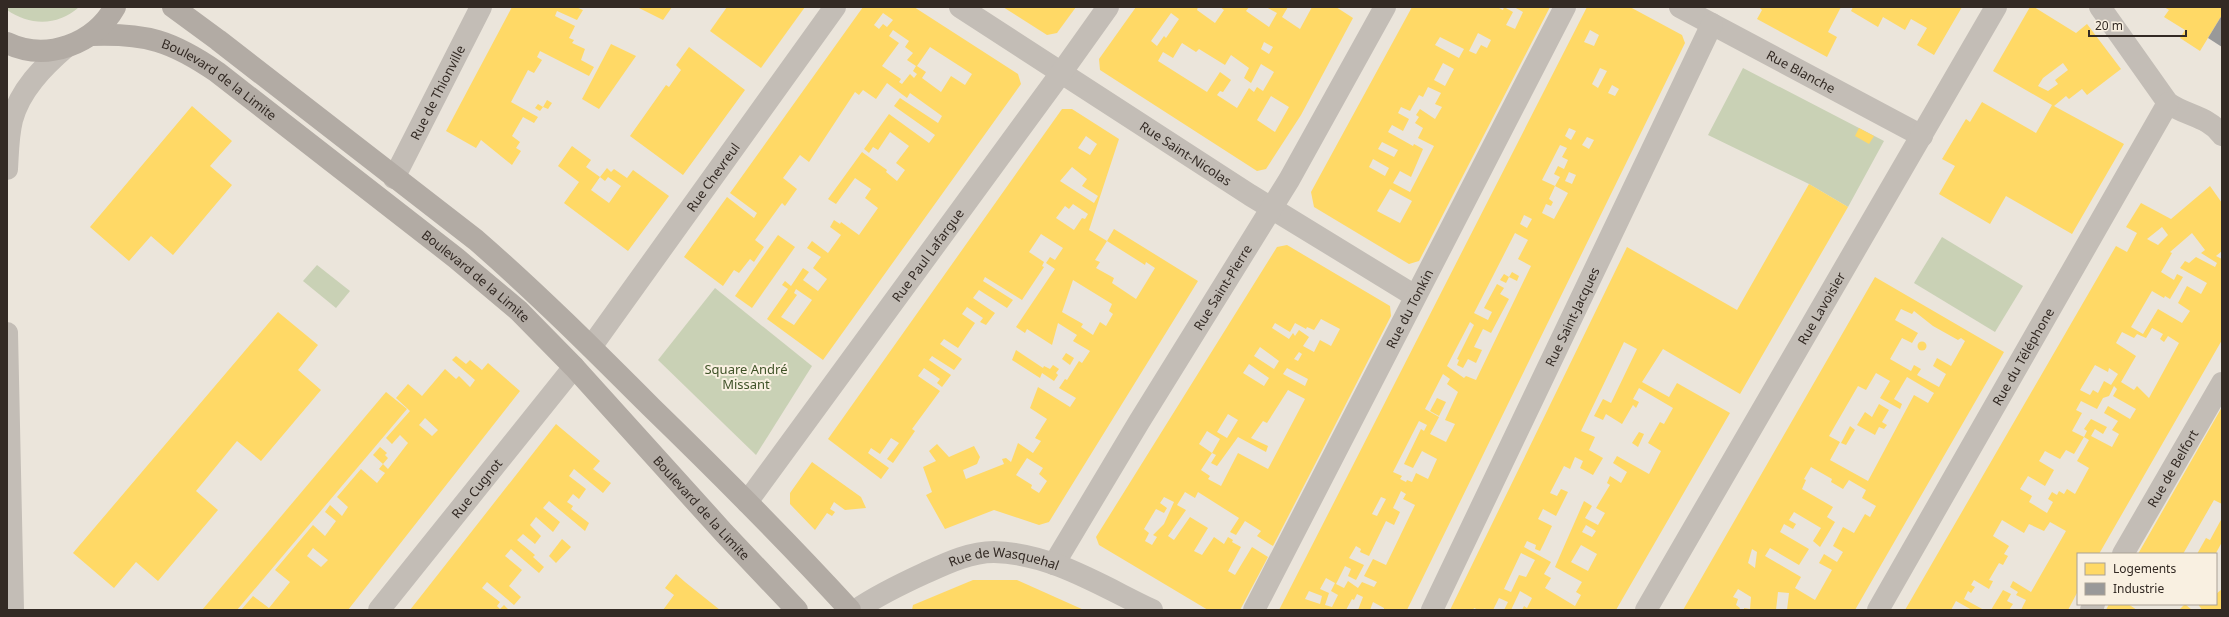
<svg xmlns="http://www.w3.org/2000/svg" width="2229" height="617" font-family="'Noto Sans',sans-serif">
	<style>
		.green { fill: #c9d1b5 }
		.homes { fill: #ffd966; fill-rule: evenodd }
		.industry { fill: #999 }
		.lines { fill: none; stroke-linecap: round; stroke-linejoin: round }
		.minor { stroke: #c3bdb6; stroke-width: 22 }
		.major { stroke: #b2aba4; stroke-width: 22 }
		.labels { text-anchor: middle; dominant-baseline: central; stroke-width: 4; stroke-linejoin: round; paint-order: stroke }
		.street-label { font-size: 13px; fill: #332a24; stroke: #f9f0e1 }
		.park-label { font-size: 13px; fill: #3f5228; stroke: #f9f0e1 }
	</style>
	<rect width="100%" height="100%" fill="#ebe5db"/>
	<g class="green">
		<path d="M7,7h72c-21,19 -49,19 -72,3z"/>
		<polygon points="1743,68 1884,141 1848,207 1809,184 1708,135"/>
		<polygon points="1942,237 2023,286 1995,332 1914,283"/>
		<polygon points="317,265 350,291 336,308 303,281"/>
		<polygon points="715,288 812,366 756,455 658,360"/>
	</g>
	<g class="homes">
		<polygon points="512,7 576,7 583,10 577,20 557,11 555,16 575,26 569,38 574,40 572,43 585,49 581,60 594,67 589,76 540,51 537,57 542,60 534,73 528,70 511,102 538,117 534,123 523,117 512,136 520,142 516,148 521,151 512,165 481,140 476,148 446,131"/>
		<polygon points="637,7 672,7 663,20"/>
		<polygon points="727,7 805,7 761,68 710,31"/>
		<path d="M863,7h51l104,67 3,10 -198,276 -56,-41 21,-30 -6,-4 3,-4 6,5 12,-18 6,4 -6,8 15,11 9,-12 -14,-11 8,-11 -14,-9 5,-7 16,12 13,-18 -11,-8 4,-7 6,4 1,-2 18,13 19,-27 -13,-10 6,-9 -16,-11 -19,26 -8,-5 34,-47 25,18 -1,2 11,9 8,-11 -9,-7 13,-17 -19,-14 -12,18 -5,-3 -4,6 -5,-4 25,-35 40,29 6,-8 -41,-29 6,-8 38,25 4,-7 -32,-23 -3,5 -20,-15 -11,16 -13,-9 -4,5 -4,-3 -46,70 -9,-7 -17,23 14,11 -12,17 -3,-3 -27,37 9,7 -10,15 -4,-3 -11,14 -5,-3 -11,16 -39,-29 43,-60 27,21 3,-5 -27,-20zM883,13l10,7 -6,7 -4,-3 -4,5 -5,-4zM893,30l16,11 -4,6 8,6 -6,7 9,6 -3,5 4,3 -3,4 -4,-4 -8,10 -3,-2 2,-3 -19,-13 17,-23 -10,-7zM930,47l42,27 -7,11 -14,-9 -10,16 -19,-14 4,-6 -9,-6zM796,289l16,11 -18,25 -13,-8 16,-22 -3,-2z"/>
		<polygon points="1003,7 1076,7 1057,33 1047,35"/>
		<path d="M1136,7h62l-1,3 18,13 9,-13 -4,-3h29l-3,4 23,16 8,-14 -11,-6h22l-6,10 18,12 12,-22h24l17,11 -52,97 -35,54 -9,2 -157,-101 -1,-11zM1171,13l8,6 -13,19 -2,-2 -7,10 -6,-5zM1264,42l9,5 -4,7 -8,-5zM1182,43l14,9 3,-3 26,16 6,-10 18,13 -5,10 7,5 10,-19 13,8 -11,19 -6,-4 -3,5 -5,-4 -12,20 -20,-13 3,-4 3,1 8,-12 -11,-8 -13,20 -49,-31 5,-9 10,6zM1271,96l18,11 -14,25 -18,-12z"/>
		<path d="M1412,7h85l6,3 1,-3 9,5 -7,13 9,4 8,-17 -9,-5h36l-131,254 -10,3 -95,-57 -3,-15zM1478,33l13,7 -4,8 -6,-3 -5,9 -7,-3zM1440,37l24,12 -5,9 -24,-13zM1443,63l11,6 -9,17 -11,-6zM1428,87l13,6 -6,11 7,3 -7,12 -15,-10 -4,6 3,2 -4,6 8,5 -5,10 16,8 -24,46 -17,-9 7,-12 11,6 12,-28 -9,-5 -1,2 -25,-14 4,-7 11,6 6,-12 -11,-6 3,-6 9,4 9,-16 4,2zM1382,142l16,8 -4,7 -16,-8zM1373,159l16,9 -4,8 -16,-9zM1390,189l22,12 -12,22 -23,-12z"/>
		<path d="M1587,7h43l52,28 3,8 -278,567h-23v-2l-11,-6 -3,8h-12l5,-13 -6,-3 -3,6 -2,-1 -6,11h-67zM1590,30l9,5 -5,11 -10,-4zM1600,68l7,3 -9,17 -6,-4zM1612,85l7,4 -4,7 -7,-3zM1569,128l7,3 -5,9 -6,-4zM1587,137l7,3 -5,9 -7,-4zM1560,145l7,3 -5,9 6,3 -4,9 -6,-3 -4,8 6,3 -5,9 13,7 -14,26 -12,-6 4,-9 5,2 2,-4 -4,-3 6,-13 -13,-6zM1569,172l7,3 -4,9 -7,-3zM1524,215l8,4 -5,9 -7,-4zM1515,233l13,7 -10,19 13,7 -55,114 -10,-4 -2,2 -17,-12 23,-44 4,3 -17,34 2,1 -2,5 6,3 5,-9 8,4 6,-13 -8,-3 9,-18 8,4 18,-34 -9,-5 4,-6 -7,-4 -13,24 8,4 -4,8 -14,-7zM1443,374l7,5 -3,5 11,8 -13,28 10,4 -9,18 -16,-8 9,-17 -14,-8zM1419,421l8,4 -3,6 -3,-2 -17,35 9,4 9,-17 15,8 -9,20 -12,-6 -4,9 -5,-2 -1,2 -6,-3 2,-3 -9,-4zM1401,491l5,3 -3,5 12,6 -29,60 -13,-6 -9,17 13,6 -3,5 -12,-5 -4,6 -10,-7 -4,7 -8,-4 9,-18 6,3 -3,7 8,4 8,-15 -15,-7 7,-12 5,3 -1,3 9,4 17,-35 8,4 6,-13 -7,-4zM1381,497l5,2 -9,17 -5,-2zM1326,578l9,5 -4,8 7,4 -6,12 -7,-2 4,-12 -9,-4zM1309,591l13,5 -2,8 -15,-5z"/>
		<polygon points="1759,7 1841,7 1828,32 1837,37 1827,57 1757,19 1762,10"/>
		<polygon points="1853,7 1962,7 1934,55 1917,45 1927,28 1911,19 1905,30 1883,17 1878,27 1851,11"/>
		<path d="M2030,7h4l42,26 11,-9 34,45 -34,26 -5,-6 -13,10 -3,-3 -12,10 70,38 -52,90 -66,-38 -16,28 -51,-30 16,-28 -13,-7 24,-40 4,3 12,-20 54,31 16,-28 -59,-34zM2063,63l5,7 -13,10 3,4 -10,7 -10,-5 5,-8z"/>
		<polygon points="2164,7 2222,7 2222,15 2200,51 2180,38 2185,30 2164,17 2169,10"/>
		<polygon points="611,44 636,56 599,109 582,99"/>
		<polygon points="689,47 745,90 683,175 630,136 666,85 669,87 681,70 676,65"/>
		<polygon points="547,100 552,103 548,109 543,107"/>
		<polygon points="538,104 543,107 540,111 535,108"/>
		<polygon points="192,106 232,141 210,166 232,185 173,255 151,236 129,261 90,227"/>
		<path d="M1062,109h10l47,30 -30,91 18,11 -12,19 5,2 -4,6 18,10 -2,5 24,16 19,-31 -9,-6 -1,3 -38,-24 7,-12 84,52 -149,241 -10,3 -45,-15 -49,19 -19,-34 6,-3 -9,-25 13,-6 -7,-10 8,-7 12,13 25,-11 6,11 -3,7 -14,6 3,9 38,-15 -2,-5 4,-1 5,4 7,-19 15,10 8,-12 -6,-3 12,-19 -17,-11 8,-21 32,20 6,-9 -17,-10 6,-9 2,1 12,-19 3,2 8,-12 -17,-10 4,-6 -19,-12 -6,22 -25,-16 -2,4 -9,-6 39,-58 -9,-6 4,-6 5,3 8,-12 -22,-14 -12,18 15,10 -2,4 2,1 -22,33 -37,-23 -2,4 30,19 -6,8 -28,-18 -6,8 22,15 -9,12 -6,-3 3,-4 -16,-11 -5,7 13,9 -17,25 -14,-9 -4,5 22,15 -8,11 -22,-14 -3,4 22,15 -9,12 -5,-4 3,-4 -16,-11 -6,8 22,15 -28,38 3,2 -22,32 -6,-4 12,-16 -8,-5 -11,16 -9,-6 -3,5 21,15 -8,11 -53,-40zM1086,136l11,8 -7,11 -12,-7zM1072,167l15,12 -5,7 16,10 -4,7 -34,-22zM1073,204l15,10 -3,5 -3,-1 -8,12 -18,-12 9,-12 4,3zM1073,280l39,24 -3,7 4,3 -7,12 -6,-4 -7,13 -12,-8 2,-3 -21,-12zM1027,458l16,10 -4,6 8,7 -8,12 -8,-5 1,-3 -16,-10z"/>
		<polygon points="1859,128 1874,136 1869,144 1855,136"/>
		<polygon points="572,146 591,160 586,167 600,177 591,190 609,203 621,186 608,177 605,181 600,177 607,168 611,172 614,169 627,178 633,170 669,196 628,251 564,203 579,182 558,166"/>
		<path d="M1809,184l39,23 -108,187 -77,-45 -21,33 27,15 8,-14 53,30 -114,197h-94l2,-4 3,2 5,-10 -12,-7 -9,19h-7l4,-8 -9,-4 -6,12h-14l-5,-2 -1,2h-23l177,-363 110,63zM1624,342l13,7 -26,54 -8,-4 -9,17 9,4 3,-6 16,10 11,-19 3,3 3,-6 -6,-3 6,-11 34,20 -9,16 -4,-2 -12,21 13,8 -12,23 -32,-18 -4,7 14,9 -6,11 -11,-7 -3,7 3,2 -14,23 9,5 -7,12 -13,-7 7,-12 -8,-5 -29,66 27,15 -6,10 5,3 -6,11 -30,-18 6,-10 -7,-4 7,-12 -27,-15 3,-6 9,4 -1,4 5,2 4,-8 8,-17 -14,-7 5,-10 13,7 12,-24 -7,-3 -4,7 -7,-3 14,-27 6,3 5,-12 8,4 -3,7 13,7 10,-17 -14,-8 6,-13 -14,-6zM1586,525l10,6 -4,6 -10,-5zM1581,545l16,9 -9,17 -17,-9zM1521,553l14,7 -9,17 -7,-2 -8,17 -7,-3z"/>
		<path d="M2210,186l12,17v48l-6,5 6,3v81l-123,214h-21v37l-10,19h-47l5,-10 -10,-5 2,-3 -8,-5 3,-6 18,11 35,-61 -16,-9 -6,9 -15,-7 -5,9 -22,-13 -9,16 16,10 -5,8 4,2 -5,9 -4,-2 -10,17 4,1 -4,8 -15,-9 -3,5 4,2 -4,6 -3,-2 -4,8 20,11h-12l-16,-9 -5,9h-46l211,-364 11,6 10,-19 -11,-6 15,-24 30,16zM2162,227l6,8 -10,10 -11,-6zM2192,233l13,17 -4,3 16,10 -2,4 -19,-10 -7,6 -4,-2 -5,7 27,15 -6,11 -14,-8 -9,17 12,8 -8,12 -24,-14 -15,25 -12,-7 21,-36 12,7 1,-2 5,3 13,-22 -6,-3 -3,6 -13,-8 11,-19 -2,-1zM2152,328l11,6 -3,5 4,3 4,-6 11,7 -30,55 -12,-12 -3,4 -13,-8 15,-26 -20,-13 6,-11 12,6 3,-4 9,4zM2095,365l13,7 1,-4 9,6 -7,11 -7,-4 -6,12 -5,-3 -3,5 -10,-5zM2114,386l3,3 -4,7 23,13 -6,10 -22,-13 -4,7 14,8 -6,9 7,4 -7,13 -21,-11 4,-7 8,5 4,-7 -16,-8 -7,10 3,2 -3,6 5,3 -12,21 12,7 -14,26 -8,-5 -3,5 -5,-3 -2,4 -5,-3 -4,7 5,3 -6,11 -18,-11 3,-6 -12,-7 8,-13 17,10 9,-16 -15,-9 6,-10 15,8 6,-9 8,4 10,-17 -12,-6 10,-18 -6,-3 5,-9 16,8 6,-11 6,-2z"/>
		<polygon points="778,235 795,247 752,308 735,296"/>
		<path d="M1287,245l103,61 1,10 -118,230 -16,-10 4,-5 -16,-10 -9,14 -6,-3 9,-14 -41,-26 -3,6 -10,-6 -8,13 9,5 -18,26 6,4 16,-23 18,11 -14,23 8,4 12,-18 10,7 4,-7 5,3 -1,2 9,5 -13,24 7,4 17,-28 16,10 -28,53h-32l-109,-65 -3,-8 181,-290zM1321,319l19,10 -9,17 -11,-6 -6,12 -11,-6 6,-9 -10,-7 -4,6 -2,-3 -4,6 -17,-11 3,-5 15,9 5,-9 11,6 1,-2 7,3zM1260,347l19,14 -5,8 -20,-13zM1299,352l3,2 -4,7 -4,-2zM1249,364l20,14 -5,8 -21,-13zM1287,368l21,11 -3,7 -22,-12zM1288,390l17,9 -37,70 -30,-16 -17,33 -13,-7 2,-3 -9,-6 11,-17 4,2 -5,8 6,3 21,-29 28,15 2,-6 -17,-8 12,-17 4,2zM1228,414l10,6 -11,18 -10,-6zM1207,431l13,8 -8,14 -13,-9zM1164,497l10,5 -10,22 -11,11 4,2 -5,8 -7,-4 4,-8 -5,-4 12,-20 8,4 3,-5 -7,-5z"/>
		<polygon points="1512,272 1519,276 1517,281 1509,277 1506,283 1500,280 1504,274 1509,277"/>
		<path d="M1875,277l129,75 -149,258h-68l2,-17 -11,-1 -2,18h-32v-2l6,1 1,-12 -13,-8 -5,8 5,2 -2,6 4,3 -1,2h-56zM1901,309l11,5 2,-3 19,15 25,14 3,-2 4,3 -14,25 -14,-8 -4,8 13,8 -7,13 -22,-12 4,-6 -7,-4 -3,6 -21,-12 12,-21 10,5 6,-10 -23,-13zM1876,373l14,8 -10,17 20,11 2,-5 -8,-5 13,-22 27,16 -6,10 -14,-8 -46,86 -38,-21 10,-18 -11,-6 29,-50 8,4zM1811,467l21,12 -1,3 12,7 6,-9 17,10 -4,8 14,8 -6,11 -5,-3 -11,19 -11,-6 -10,19 10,6 -6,10 -13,-8 -5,9 13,7 -17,30 -20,-12 6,-11 -36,-21 5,-8 29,17 10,-16 -29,-17 4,-8 9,5 3,-5 -7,-4 5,-8 27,16 -8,13 7,6 15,-25 -8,-5 6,-10 -31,-18 4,-9 -2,-1zM1752,549l5,3 -2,16 -7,-5z"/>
		<polygon points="278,312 318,345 298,370 321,390 261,461 237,441 196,491 218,510 158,581 136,562 114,588 73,553"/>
		<circle cx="1922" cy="346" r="4.5"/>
		<polygon points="1016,350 1043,368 1044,366 1050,369 1053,365 1059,369 1056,373 1058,375 1054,381 1042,373 1040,378 1012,360"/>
		<polygon points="1066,353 1074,358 1070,365 1062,359"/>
		<path d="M456,356l10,8 4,-4 12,10 6,-7 32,28 -172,219h-107l12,-14 16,12 21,-26 -15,-12 38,-45 12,11 11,-15 -11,-9 5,-7 12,11 6,-9 -11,-10 24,-28 16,14 8,-10 -6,-4 4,-5 -10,-9 7,-8 7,6 -2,2 3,3 -5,6 5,5 20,-26 -8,-8 -8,9 -6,-6 24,-27 -14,-13 12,-14 14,12 23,-27 11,10 3,-3 11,11 5,-7 -23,-20zM425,418l13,12 -6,6 -13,-11zM313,548l15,12 -7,7 -14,-11z"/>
		<polygon points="386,392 407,409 237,610 202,610"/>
		<polygon points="1437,398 1446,402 1439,416 1430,411"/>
		<polygon points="1879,404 1889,410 1882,422 1887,425 1884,429 1879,427 1875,435 1857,425 1865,412 1872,417"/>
		<polygon points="2222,407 2222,504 2214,500 2183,554 2138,554"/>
		<polygon points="556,424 600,461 593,469 611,483 603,493 574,469 569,476 586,489 579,499 573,494 567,502 573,506 571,509 589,523 585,531 549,501 543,508 560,522 553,532 536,517 530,525 541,536 535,544 523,534 517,540 535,555 533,557 544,567 539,573 511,549 505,556 522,570 509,586 521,597 514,605 487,582 482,588 500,602 497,606 500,609 504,605 509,610 410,610"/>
		<polygon points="1850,426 1855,430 1846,445 1841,443"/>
		<polygon points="1639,432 1644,434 1638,447 1632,443"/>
		<polygon points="812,462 861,497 866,508 845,510 834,502 830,509 835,512 832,516 827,513 815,530 790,504 790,493"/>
		<polygon points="2222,518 2222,542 2216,553 2197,554 2206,538 2210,540"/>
		<polygon points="562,539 571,547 556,563 549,556"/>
		<polygon points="676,574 685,582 720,610 663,610 674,595 665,588"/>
		<polygon points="973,580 1017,580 1084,610 912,610 913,605"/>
		<polygon points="2222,589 2222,610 2202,610 2198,604 2216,604 2216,594"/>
		<polygon points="2003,590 2011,594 2007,601 2013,604 2009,610 1991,610"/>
		<polygon points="2109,604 2128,604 2137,610 2106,610"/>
		<polygon points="2185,604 2192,610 2179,610"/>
	</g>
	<polygon class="industry" points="2222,15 2222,47 2208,38"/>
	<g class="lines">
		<g class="minor">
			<path id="s1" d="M960,7l290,188 165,101"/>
			<path id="s2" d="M1680,7l242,129"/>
			<path d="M2100,7l68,96c18,13 40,13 54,32"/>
			<path d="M7,169c1,-16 1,-33 5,-49 8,-30 31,-53 54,-73"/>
			<path id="s3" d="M394,178l87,-171"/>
			<polyline points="7,333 13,610"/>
			<path id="s4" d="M591,347l244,-340"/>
			<path id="s5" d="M747,502l314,-429 47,-66"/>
			<path id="s6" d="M2123,554l99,-171"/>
			<path id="s7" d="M1054,564l85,-142 150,-242 96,-173"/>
			<path id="s8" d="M379,610l195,-243"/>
			<path id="s9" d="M856,610c22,-15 45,-26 69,-37 22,-10 45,-21 69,-21 57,1 109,35 158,58"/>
			<path id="s10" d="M1254,610l311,-603"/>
			<path id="s11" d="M1432,610l280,-586"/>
			<path id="s12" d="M1646,610l350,-603"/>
			<path id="s13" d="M1878,610l290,-507"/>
			<polyline points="2091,610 2094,604"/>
		</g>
		<g class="major">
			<path d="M173,7l45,33 258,200c61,53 118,110 175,167 68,66 135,133 199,203"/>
			<path id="s14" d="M91,35c55,-2 81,6 126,37l239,186 63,53 55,56 150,166 73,77"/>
			<path d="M7,43c40,19 87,1 108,-36"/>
		</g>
	</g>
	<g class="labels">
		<g class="street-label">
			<text stroke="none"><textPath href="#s2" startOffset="137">Rue Blanche</textPath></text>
			<text stroke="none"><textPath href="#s14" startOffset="140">Boulevard de la Limite</textPath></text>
			<text stroke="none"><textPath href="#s3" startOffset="96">Rue de Thionville</textPath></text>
			<text stroke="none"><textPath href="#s1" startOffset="269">Rue Saint-Nicolas</textPath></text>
			<text stroke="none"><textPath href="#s4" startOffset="209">Rue Chevreul</textPath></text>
			<text stroke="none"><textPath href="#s5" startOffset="306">Rue Paul Lafargue</textPath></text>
			<text stroke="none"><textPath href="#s14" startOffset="464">Boulevard de la Limite</textPath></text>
			<text stroke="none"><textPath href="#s7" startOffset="324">Rue Saint-Pierre</textPath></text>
			<text stroke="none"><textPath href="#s10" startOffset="339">Rue du Tonkin</textPath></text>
			<text stroke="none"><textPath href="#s12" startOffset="349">Rue Lavoisier</textPath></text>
			<text stroke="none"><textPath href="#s11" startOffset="325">Rue Saint-Jacques</textPath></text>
			<text stroke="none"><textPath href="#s13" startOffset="292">Rue du Téléphone</textPath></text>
			<text stroke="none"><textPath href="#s6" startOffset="99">Rue de Belfort</textPath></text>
			<text stroke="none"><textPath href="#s8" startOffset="156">Rue Cugnot</textPath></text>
			<text stroke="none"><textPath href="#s14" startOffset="788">Boulevard de la Limite</textPath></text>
			<text stroke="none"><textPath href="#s9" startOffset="161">Rue de Wasquehal</textPath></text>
		</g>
		<g class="park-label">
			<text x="746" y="369">Square André<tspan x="746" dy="15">Missant</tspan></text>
		</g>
	</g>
	<rect width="2229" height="617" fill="none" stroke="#332a24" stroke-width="16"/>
	<rect x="2077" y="553" width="140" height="52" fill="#f9f0e1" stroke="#aaa195"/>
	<rect x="2085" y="563" width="20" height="12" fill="#ffd966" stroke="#aaa195"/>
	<text x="2113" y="573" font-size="12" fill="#332a24">Logements</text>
	<rect x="2085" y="583" width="20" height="12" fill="#999999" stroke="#aaa195"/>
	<text x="2113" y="593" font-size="12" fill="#332a24">Industrie</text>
	<path d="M2089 30v6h97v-6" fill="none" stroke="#332a24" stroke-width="2"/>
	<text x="2095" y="30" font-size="12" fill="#332a24" stroke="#f9f0e1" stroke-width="3" paint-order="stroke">20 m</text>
</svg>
